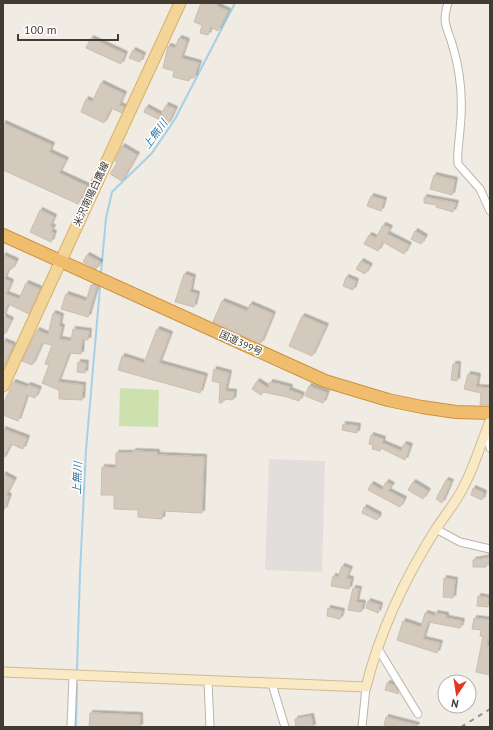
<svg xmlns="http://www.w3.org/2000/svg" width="493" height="730" font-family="'PT Sans','Noto Sans JP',sans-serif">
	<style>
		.green { fill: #cde1af }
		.parking { fill: #e1dedb }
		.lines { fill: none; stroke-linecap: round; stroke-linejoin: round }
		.stream { stroke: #a4d0e8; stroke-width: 2 }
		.building { fill: #d3c9bd; stroke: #cabeae; filter: url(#shadow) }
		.street-casing { stroke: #bdb5aa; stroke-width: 9 }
		.secondary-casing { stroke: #ccbb96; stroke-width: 11 }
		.primary-casing { stroke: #d7b06a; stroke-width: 13 }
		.highway-casing { stroke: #cd9140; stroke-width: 14 }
		.street { stroke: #fff; stroke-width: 7 }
		.secondary { stroke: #f9e9c4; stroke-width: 9 }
		.primary { stroke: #f4d598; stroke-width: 11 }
		.highway { stroke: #f0bd6e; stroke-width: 12 }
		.rail { stroke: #939393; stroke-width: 2; stroke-dasharray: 5 5; stroke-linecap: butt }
		.labels { text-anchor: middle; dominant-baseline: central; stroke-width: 3; stroke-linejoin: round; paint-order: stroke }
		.street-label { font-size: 10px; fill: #413b34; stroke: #fff }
		.water-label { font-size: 11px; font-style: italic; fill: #387ba2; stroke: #fff }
	</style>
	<defs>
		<filter id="shadow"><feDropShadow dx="2.5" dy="-2.5" stdDeviation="0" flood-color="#0004"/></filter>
	</defs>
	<rect width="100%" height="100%" fill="#f0ebe3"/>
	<polygon class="green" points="120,388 159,390 158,427 119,426"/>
	<polygon class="parking" points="269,459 325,461 322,572 265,570"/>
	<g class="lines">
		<g class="stream">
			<polyline points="101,273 106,218 112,192 152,153 175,119 235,3"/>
			<polyline points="77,670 80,573 86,450 100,287"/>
			<polyline points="76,727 77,682"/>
		</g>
	</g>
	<g class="building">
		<polygon points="201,3 218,3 217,6 228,11 218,31 211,27 208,35 200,33 202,25 194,22"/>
		<polygon points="91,38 125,54 121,64 86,48"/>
		<polygon points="179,38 187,41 181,58 199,63 194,78 190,77 189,81 173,77 174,71 163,68 168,46 175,48"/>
		<polygon points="133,50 143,55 140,62 129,58"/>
		<polygon points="101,83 124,94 119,105 124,107 122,113 111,108 104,123 81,112 86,99 92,102"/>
		<polygon points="166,105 175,109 168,124 144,112 146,107 161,115"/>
		<polygon points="3,123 52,145 49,152 66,160 59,173 87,186 78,204 3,170"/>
		<polygon points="122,146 137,155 122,181 110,174 117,163 115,161"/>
		<polygon points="434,175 455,180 452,195 430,189"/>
		<polygon points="371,196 384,200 381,211 367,206"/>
		<polygon points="424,197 456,203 453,212 436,207 437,205 424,203"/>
		<polygon points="40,210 54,217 50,226 53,227 51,232 54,233 51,242 30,232"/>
		<polygon points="383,225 390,228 387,234 409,245 404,254 383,242 378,251 364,244 369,235 376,238"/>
		<polygon points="415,231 425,237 421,244 411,239"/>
		<polygon points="3,255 16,261 12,269 9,268 4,279 11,282 6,294 19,299 26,283 40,289 29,314 8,304 3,316 11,320 3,336"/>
		<polygon points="87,255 100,262 96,269 83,262"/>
		<polygon points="361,261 370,266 365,274 356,269"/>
		<polygon points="184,274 193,277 190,292 197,294 194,307 175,302"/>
		<polygon points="346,277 356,281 353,290 343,286"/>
		<polygon points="91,285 97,286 88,317 61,309 66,294 86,301"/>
		<polygon points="222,301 247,311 250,304 273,314 261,343 213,322"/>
		<polygon points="53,313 61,316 59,326 62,327 59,339 71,341 73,329 89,331 88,340 82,339 81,354 69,353 58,382 83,385 82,400 59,399 59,390 42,383 49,365 45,364 52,345 42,343 32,365 22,361 37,330 48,335"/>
		<polygon points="302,316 326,326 312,356 289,346"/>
		<polygon points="157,329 170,334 159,363 205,376 200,393 118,370 122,356 144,363"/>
		<polygon points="3,341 13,345 3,369"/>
		<polygon points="78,362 86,363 85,373 77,372"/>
		<polygon points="453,364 458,364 457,381 451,380"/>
		<polygon points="214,369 229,373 225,391 234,392 233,400 223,399 222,403 219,403 220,383 212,381"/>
		<polygon points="468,374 478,376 476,387 490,388 490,405 480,405 481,393 464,389"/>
		<polygon points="257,381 268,388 270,382 290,387 289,390 302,395 299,401 287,397 263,392 261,395 252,389"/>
		<polygon points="13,382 27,387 28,385 39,389 35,398 27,395 18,421 3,415 3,405"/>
		<polygon points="309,386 327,393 323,403 305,396"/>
		<polygon points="343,424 358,426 357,433 342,430"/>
		<polygon points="3,429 27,438 23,449 11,444 3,459"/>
		<polygon points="371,435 383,439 382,443 401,451 404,444 410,446 405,460 381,448 380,451 372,449 373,445 369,444"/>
		<polygon points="133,451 157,452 157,455 204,457 202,513 163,511 162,519 138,517 138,510 114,509 114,495 101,495 102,467 116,468 116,453 133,453"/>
		<polygon points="3,474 14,480 6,495 9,496 4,510"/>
		<polygon points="446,480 451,482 442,503 436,499"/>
		<polygon points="386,482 392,485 388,491 404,499 400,507 368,490 371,484 382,490"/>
		<polygon points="413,482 428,491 423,499 408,490"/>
		<polygon points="473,488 484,493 482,500 471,495"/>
		<polygon points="364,507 379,515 377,520 362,513"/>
		<polygon points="490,557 490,564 486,564 486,567 473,567 473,560"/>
		<polygon points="342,566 350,569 346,578 351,579 349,589 331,586 333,576 338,577"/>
		<polygon points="444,578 455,580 453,598 443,597"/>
		<polygon points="353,588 359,589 356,602 363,603 361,612 348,610"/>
		<polygon points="478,596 489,598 488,607 477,606"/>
		<polygon points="368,601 380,605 378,613 366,608"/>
		<polygon points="328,608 342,611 340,619 327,616"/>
		<polygon points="425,613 435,616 435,613 446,615 446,618 462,621 460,628 428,622 423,639 440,643 437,653 397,640 403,621 421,627"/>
		<polygon points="474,618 490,620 487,646 490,646 490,675 476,672 483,636 480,636 481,630 472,629"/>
		<polygon points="387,683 394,685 399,694 385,690"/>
		<polygon points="90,713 140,715 140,727 89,727"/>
		<polygon points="311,716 313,727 296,727 295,719"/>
		<polygon points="386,717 417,725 416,727 391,727 384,725"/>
	</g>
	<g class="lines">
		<defs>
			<g id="street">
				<path d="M448,3c-7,21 0,25 5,44 8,27 10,56 7,83 -1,12 -3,22 -2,34l22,25 10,22"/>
				<polyline points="486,431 490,448"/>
				<polyline points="436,529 460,542 490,549"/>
				<polyline points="377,647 418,714"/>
				<polyline points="208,680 210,727"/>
				<polyline points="272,684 285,727"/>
				<polyline points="71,727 73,676"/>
				<polyline points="362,727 366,687"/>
			</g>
			<path id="secondary" d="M3,672l363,15c14,-56 39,-109 70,-158 9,-14 21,-28 28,-43 11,-21 17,-43 26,-65"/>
			<polyline id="primary" points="3,386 180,3"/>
			<polyline id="highway" points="3,235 325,381 388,400 422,407 456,412 490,413"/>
		</defs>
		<use href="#street" class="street-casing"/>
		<use href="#secondary" class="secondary-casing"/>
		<use href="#primary" class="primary-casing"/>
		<use href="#highway" class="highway-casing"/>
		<use href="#street" class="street"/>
		<use href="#secondary" class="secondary"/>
		<use href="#primary" class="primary"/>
		<use href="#highway" class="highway"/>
		<polyline class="rail" points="461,727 490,709"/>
	</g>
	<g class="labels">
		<g class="street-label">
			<text transform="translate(91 194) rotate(-65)">米沢南陽白鷹線</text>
			<text transform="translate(241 343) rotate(25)">国道399号</text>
		</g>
		<g class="water-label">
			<text transform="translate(155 134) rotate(-54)">上無川</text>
			<text transform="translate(77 478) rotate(-88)">上無川</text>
		</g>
	</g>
	<rect width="493" height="730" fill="none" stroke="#413b34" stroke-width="8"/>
	<g transform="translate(457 694) rotate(192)"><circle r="19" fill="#ffffff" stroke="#b3b1ae"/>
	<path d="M0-3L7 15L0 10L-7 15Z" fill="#e53725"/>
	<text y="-6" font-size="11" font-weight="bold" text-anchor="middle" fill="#413b34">N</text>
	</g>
	<path d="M18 34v6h100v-6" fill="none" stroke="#413b34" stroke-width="2"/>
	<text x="24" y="34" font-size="12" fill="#413b34" stroke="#ffffff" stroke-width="3" paint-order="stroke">100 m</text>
</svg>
